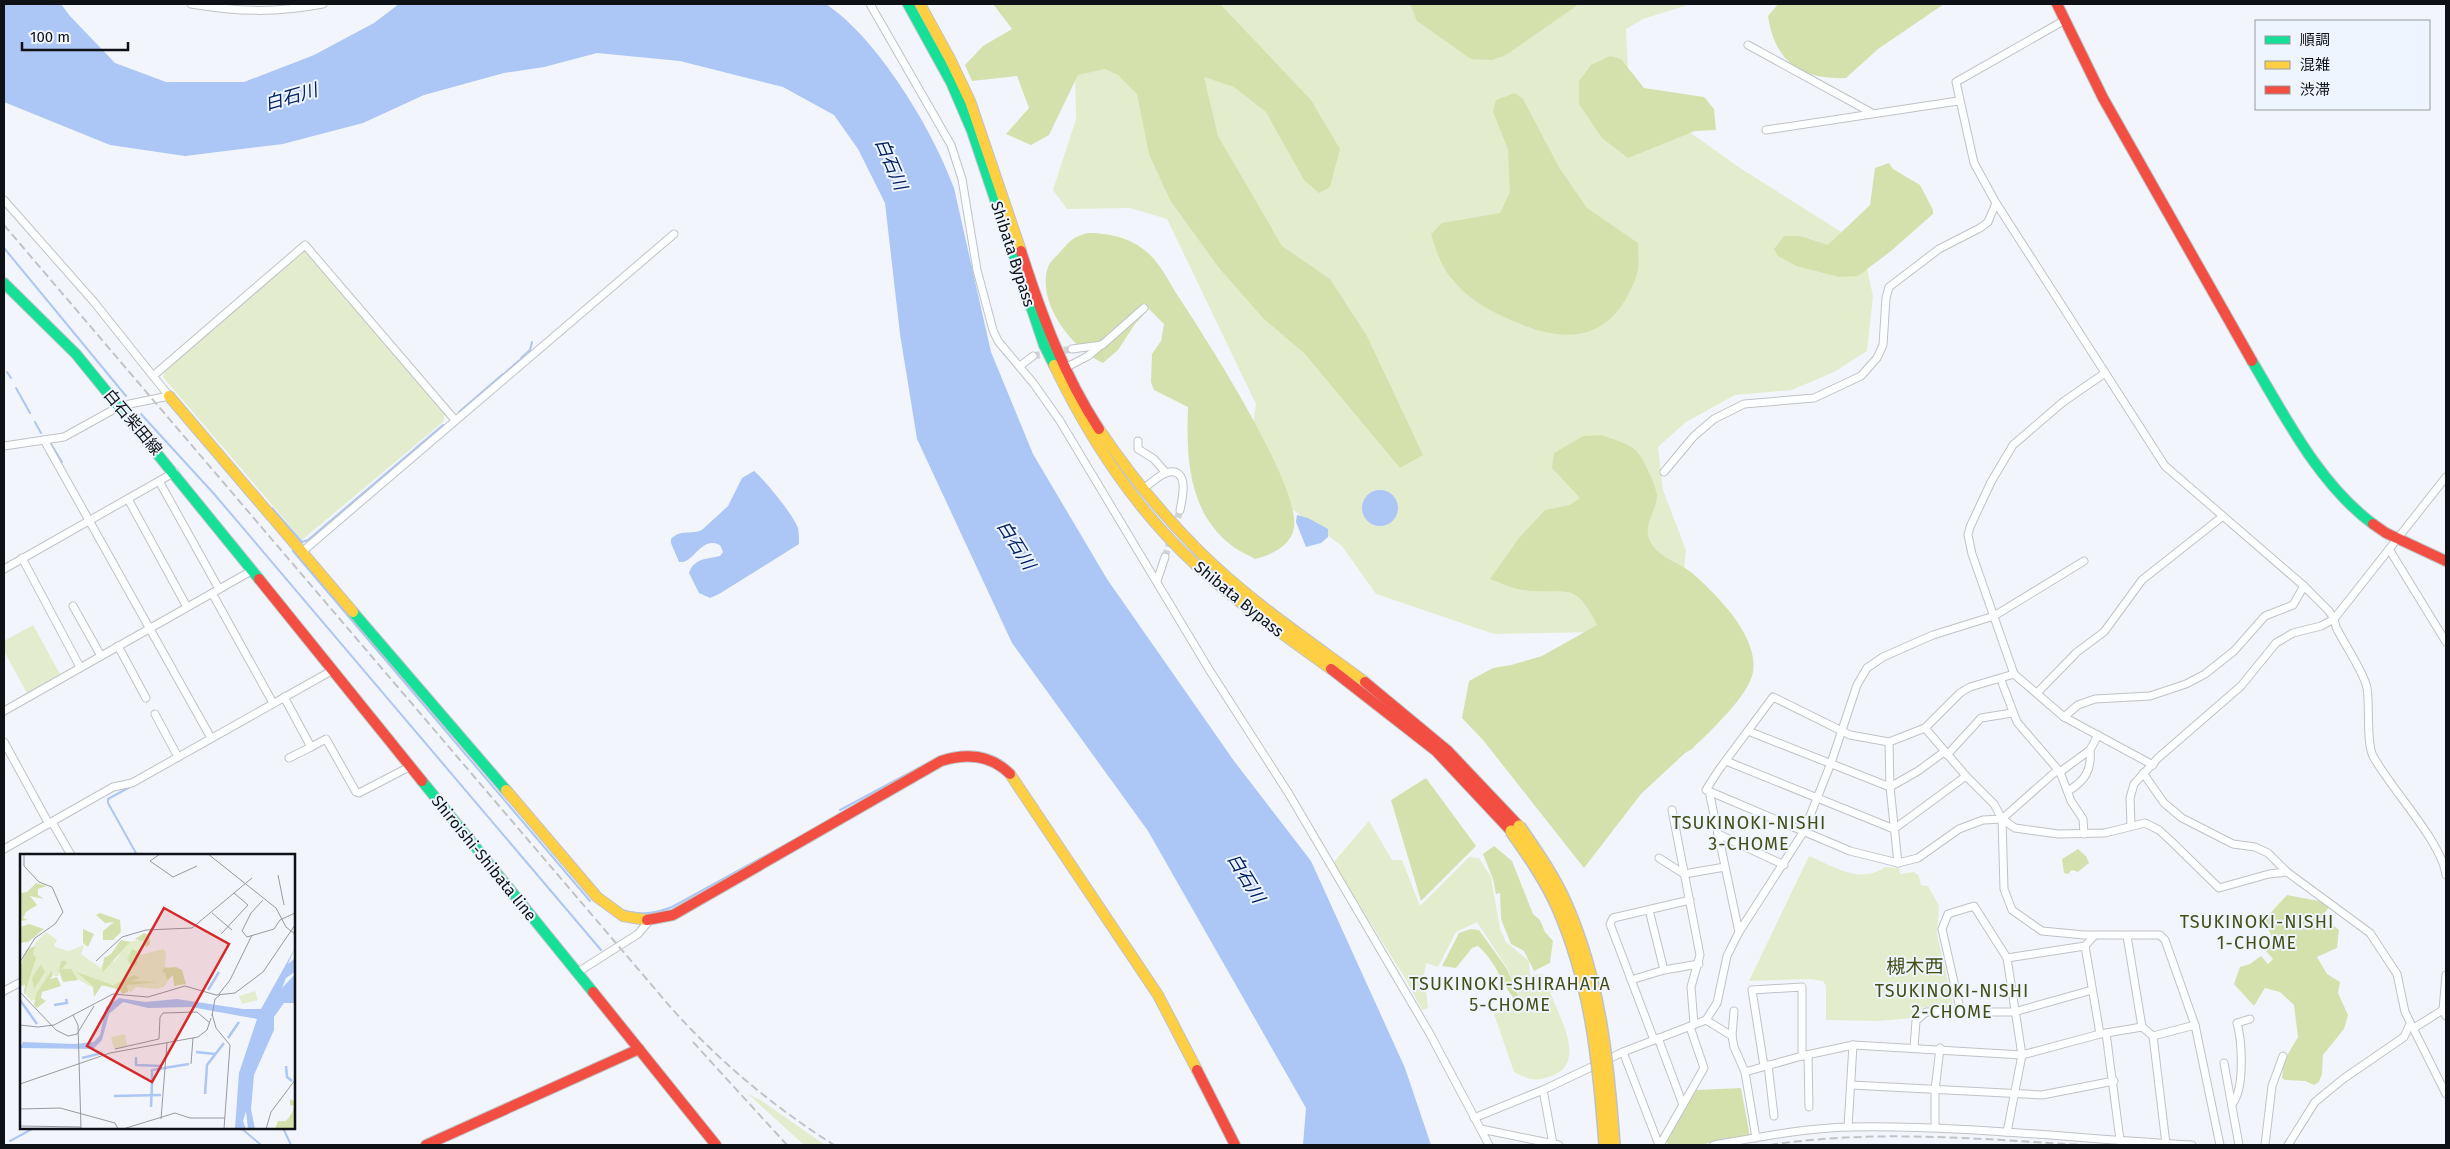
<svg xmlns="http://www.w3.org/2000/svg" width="2450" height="1149" font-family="'Fira Sans','Noto Sans JP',sans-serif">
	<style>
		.green { fill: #e3edcd }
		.forest { fill: #d4e1ad }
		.water { fill: #acc6f5 }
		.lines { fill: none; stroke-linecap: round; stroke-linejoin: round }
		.stream { stroke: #acc6f5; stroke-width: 2 }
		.street-tunnel { stroke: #d0d4d9; stroke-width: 7; stroke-dasharray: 7 3.5; stroke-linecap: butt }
		.street-casing { stroke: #bfc2c7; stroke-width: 9 }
		.fast-casing { stroke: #bfc2c7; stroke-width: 12 }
		.slow-casing { stroke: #bfc2c7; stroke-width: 12 }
		.jam-casing { stroke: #bfc2c7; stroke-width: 12 }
		.street { stroke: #fdfeff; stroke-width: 7 }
		.fast { stroke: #16e098; stroke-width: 10 }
		.slow { stroke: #ffcf43; stroke-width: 10 }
		.jam { stroke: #f24e42; stroke-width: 10 }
		.rail { stroke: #c2c3c5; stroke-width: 2; stroke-dasharray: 8 4; stroke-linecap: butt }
		.slow-bridge-casing { stroke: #bfc2c7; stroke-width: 14; stroke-linecap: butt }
		.slow-bridge { stroke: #ffcf43; stroke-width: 11 }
		.labels { text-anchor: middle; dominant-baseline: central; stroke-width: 4; stroke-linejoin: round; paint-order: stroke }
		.street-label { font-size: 16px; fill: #0e1115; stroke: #eff5ff }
		.water-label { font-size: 18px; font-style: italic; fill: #002265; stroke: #eff5ff }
		.neighbourhood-label { font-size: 18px; letter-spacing: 1px; fill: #444e15; stroke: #eff5ff }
		.quarter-label { font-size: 19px; fill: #444e15; stroke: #eff5ff }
		.inset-river { fill: none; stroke: #acc6f5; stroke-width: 2.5 }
		.inset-road { fill: none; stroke: #979aa0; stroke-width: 1 }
		.view { fill: #d62828; fill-opacity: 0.15; stroke: #d62828; stroke-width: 2.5 }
		.inset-edge { fill: none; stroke: #0e1115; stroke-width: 2.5 }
	</style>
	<rect width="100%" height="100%" fill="#f2f6fc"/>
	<g class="green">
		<polygon points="1069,4 1691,4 1643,19 1626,29 1629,89 1740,168 1862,245 1873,296 1867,351 1834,372 1792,390 1735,395 1686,422 1658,447 1663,490 1686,550 1680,613 1640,631 1494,634 1376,594 1342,546 1277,498 1250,446 1256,404 1167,219 1130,208 1067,209 1053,190 1076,119 1074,23"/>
		<polygon points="305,249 445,414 443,422 302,540 163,377 164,371"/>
		<polygon points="33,625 60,674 27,693 4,651 4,641"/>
		<path d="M1369,821l23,39h10l18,46 49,-49 10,1 12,19 9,52 6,13 23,19 1,14 12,-1c6,11 9,21 14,32 8,21 27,56 -2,69 -19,7 -22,6 -40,-3l-20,-58 29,-10 -12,-25 -2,-8 -32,-49 -21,10 -18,35 -12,-4 -2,11 4,34 -6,2 -17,-32 -72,-115z"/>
		<path d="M1809,856c24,10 51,29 76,11l14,1 1,6 14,-2 5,4 2,9 7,1 11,20 -2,28 17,74 -31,-1 -9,11 -37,3 -51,-1v-34l-3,-5 -13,-2 -61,2z"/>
		<polygon points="747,1093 762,1101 825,1145 804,1145"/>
	</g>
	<g class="forest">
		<polygon points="993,4 1220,4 1311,100 1340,149 1330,187 1319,193 1304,180 1266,112 1234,87 1204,77 1218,136 1282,246 1330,279 1367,336 1423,455 1400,468 1305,354 1263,318 1219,268 1170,200 1149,154 1137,94 1118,75 1105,69 1078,75 1049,135 1031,145 1006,134 1029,108 1017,76 972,81 965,65 983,46 1012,29"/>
		<polygon points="1410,4 1579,4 1506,55 1492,60 1471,59 1417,21"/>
		<path d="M1778,4h166l-66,45 -32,29c-45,2 -71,-16 -78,-62z"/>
		<polygon points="1610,56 1621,59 1644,88 1704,97 1714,109 1716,130 1695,131 1628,158 1602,138 1579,104 1579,81 1591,65"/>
		<path d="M1515,93l8,6 37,70 27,39 51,35c0,10 2,24 -2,34 -23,64 -69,69 -125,43 -23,-10 -43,-21 -59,-41 -11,-12 -16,-29 -21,-45l11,-11 58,-10 10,-21 -2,-43 -15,-37 3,-12z"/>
		<polygon points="1889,163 1893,169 1920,185 1933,210 1933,214 1891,251 1858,276 1839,277 1796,266 1778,256 1774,249 1784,236 1800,236 1828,245 1870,205 1875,168"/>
		<path d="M1088,233c24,0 48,6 65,25 9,10 16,23 23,35 26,39 125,192 118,235 -3,18 -23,27 -39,31 -8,-5 -17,-8 -24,-14 -43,-33 -45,-89 -43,-138l-34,-17 -3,-8 1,-28 9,-13 3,-17 -15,-15 -14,15 -17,26 -15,13c-31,-14 -67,-61 -55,-96 2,-6 9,-11 12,-15 11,-12 13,-15 28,-19z"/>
		<path d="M1602,435c10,4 22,7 31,13 9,6 23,37 24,47 0,17 -16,31 -6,48 9,15 27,19 40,29 25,22 68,64 62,100 -4,24 -44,60 -61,77l-7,4 -44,41 -57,74 -101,-128 -21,-22 7,-37 24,-13 18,-3 31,-9 55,-31c-23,-47 -30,-29 -73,-35 -11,-1 -23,-7 -34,-11l29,-41 26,-28 25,-5 10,-7 -28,-30 2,-15 29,-17z"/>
		<polygon points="1426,778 1476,846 1421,901 1391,800"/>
		<polygon points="1494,846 1512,861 1533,914 1540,920 1545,932 1553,941 1550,963 1534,971 1524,951 1511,944 1501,919 1500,893 1496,894 1493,879 1483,854"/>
		<polygon points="2078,849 2086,856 2089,863 2078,872 2072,870 2068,874 2064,873 2062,859"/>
		<polygon points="2287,895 2319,901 2330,906 2320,919 2325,926 2334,926 2339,930 2337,948 2317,957 2327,974 2340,982 2338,993 2348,1015 2344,1029 2323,1055 2322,1074 2319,1082 2314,1085 2305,1081 2285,1080 2282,1078 2284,1061 2298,1037 2294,1005 2280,992 2265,988 2254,1006 2234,984 2240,967 2250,964 2261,956 2268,964 2273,959 2265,950 2274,942 2264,920"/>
		<path d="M1471,929l8,1 28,39 13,31 -3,2c-16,-17 -18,-37 -39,-56l-6,2 -16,20 -14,-2 17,-33z"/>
		<polygon points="1741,1088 1750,1137 1698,1145 1668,1145 1666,1139 1696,1090"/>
	</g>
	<g class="water">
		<path d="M4,4h57l9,12 45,47 51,19h78l70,-27 60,-32 25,-19h427c52,35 107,126 128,184l37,164 42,102 74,125 127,182 77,100 94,207 26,77h-128l3,-37 -158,-277 -136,-188 -95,-204 -17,-105 -15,-131 -27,-54 -24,-34 -51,-28 -103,-26 -83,-8 -53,14 -40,6 -80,22 -61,28 -80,21 -98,12 -75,-11 -106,-43z"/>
		<path d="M754,471c10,8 40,45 44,57 1,5 1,11 1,16l-80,50 -9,4 -11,-5 -10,-20c5,-15 18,-14 31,-17l3,-4 -3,-7c-19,-10 -26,19 -41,17l-8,-19v-4c10,-11 22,-3 32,-10l25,-23 14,-28z"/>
		<circle cx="1380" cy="508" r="18"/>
		<polygon points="1297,515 1308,518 1328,529 1328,537 1321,543 1306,547 1296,522"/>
	</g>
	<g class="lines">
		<g class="stream">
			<polyline points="4,248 126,396"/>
			<polyline points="521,358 530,350 532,342"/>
			<polyline points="517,362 520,360"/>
			<polyline points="7,372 11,378"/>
			<polyline points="505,373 516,363"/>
			<polyline points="16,388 30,413"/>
			<polyline points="459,412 503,374"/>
			<polyline points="141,414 215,495 601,950"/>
			<polyline points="35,422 41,433"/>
			<polyline points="51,444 62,462"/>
			<polyline points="272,508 302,542 308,540 443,425"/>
			<polyline points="293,551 590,901"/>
			<polyline points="130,787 108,799 108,803 137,855"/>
			<polyline points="840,810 928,763"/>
			<path d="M620,909c19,7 34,5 52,-2l122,-67"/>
			<polyline points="241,1128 261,1145"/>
			<polyline points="283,1128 291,1145"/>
			<polyline points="10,1141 34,1128"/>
		</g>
		<g class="street-tunnel">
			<polyline points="1033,356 1072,349"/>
			<polyline points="1175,528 1180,510"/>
			<polyline points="1165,557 1171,538"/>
		</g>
		<defs>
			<g id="street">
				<path d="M191,4c48,8 84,9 132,0"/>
				<polyline points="870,4 951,145 962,179 977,270 993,330 998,341 1034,384 1060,421 1210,671 1289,794 1430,1034 1489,1145"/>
				<path d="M2065,20l-109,62 18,81 22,40 169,263 139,120 25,25 5,8 2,8c7,15 29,47 31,61 3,16 -1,55 6,68 17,32 69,86 73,119"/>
				<polyline points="1748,45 1872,113"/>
				<polyline points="1766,130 1958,101"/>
				<polyline points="4,200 94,302 169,396 120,406 64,437 4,446"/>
				<polyline points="1072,349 1102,345 1144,308"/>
				<polyline points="1020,366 1033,356"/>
				<polyline points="1065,368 1088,356 1101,345"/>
				<polyline points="2105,373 2063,402 2013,445 1991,482 1970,527 1968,535 1972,554 2014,674 2064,717 2153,765"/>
				<polyline points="153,376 305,245 455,420"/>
				<polyline points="44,440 211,738"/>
				<polyline points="1138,441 1138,449 1154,459 1166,473"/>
				<polyline points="1664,472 1694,436 1714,419 1744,404 1814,398 1861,376 1877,358 1883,345 1886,298 1889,287 1939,249 1980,228 1988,222 1996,203"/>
				<polyline points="159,481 219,589"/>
				<path d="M1143,489c7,-5 18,-16 26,-17 21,-3 13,28 11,38"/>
				<polyline points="128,499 187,607"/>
				<polyline points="2389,549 2446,642"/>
				<polyline points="303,551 674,234"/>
				<polyline points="22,558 80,667"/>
				<polyline points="4,569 175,472"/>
				<polyline points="1157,581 1165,557"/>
				<polyline points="212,593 273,703"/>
				<polyline points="73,606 101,656"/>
				<polyline points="118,646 146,698"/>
				<polyline points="2014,674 1970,687 1960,693 1925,728 1889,742 1850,735 1773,697 1718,771 1706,790 1850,851 1898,863 1918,858 1959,829 1983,820 2002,819 2015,828 2058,834 2105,833 2145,823 2159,830 2172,842 2219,888 2269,874 2287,872"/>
				<polyline points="2001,680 2017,722 2060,772 2071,801 2083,819 2084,834"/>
				<polyline points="2037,693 2077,652 2104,632 2142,580 2223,516"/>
				<polyline points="284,697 311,747 289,758"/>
				<polyline points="4,711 253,570"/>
				<polyline points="155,714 178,757"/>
				<polyline points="2064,717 2078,705 2095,699 2150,696 2186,684 2205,674 2234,651 2265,616 2293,605 2304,586"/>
				<polyline points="1925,728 1966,776 1994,804 2002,819 2004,889 2012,910 2042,931 2084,935 2160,935 2165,940 2195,1025 2220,1145"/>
				<polyline points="1748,731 1890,787 1918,771 1944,752"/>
				<polyline points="4,742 49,824"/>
				<polyline points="1889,742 1890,787 1898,863"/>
				<polyline points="311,747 326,739 356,792 359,793 411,766"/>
				<polyline points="1947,755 1981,718 2012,713"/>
				<polyline points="1726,761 1894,829 1966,776"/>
				<polyline points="2143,773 2164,803 2182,818 2233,844 2255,847 2268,853 2287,872 2370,933 2397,974 2405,1012 2446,1094"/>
				<polyline points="1709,791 1739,932"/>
				<path d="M2068,791c17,-10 24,-21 22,-41"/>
				<polyline points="1672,810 1700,955 1691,987 1694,1024"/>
				<polyline points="2002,819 2055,772 2060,772 2090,750 2098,735"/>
				<polyline points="52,822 71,855"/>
				<polyline points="2131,825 2130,798 2134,784 2158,758 2241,686 2276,643 2293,633 2321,626 2334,619 2446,477"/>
				<polyline points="1718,834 1784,865"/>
				<polyline points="4,849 113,787 132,783 333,670"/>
				<polyline points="1659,858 1684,874 1725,867"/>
				<polyline points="1649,910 1664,970"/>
				<polyline points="2127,936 2142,1027"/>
				<polyline points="2085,946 2100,1034"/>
				<polyline points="2007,958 2085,946 2094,936"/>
				<polyline points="578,972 638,934 649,921"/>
				<polyline points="2446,975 2443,1010 2446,1016"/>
				<polyline points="1631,980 1664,970 1699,964"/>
				<polyline points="4,991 21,982"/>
				<polyline points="1961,1013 1942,929 1948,914 1974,906 2007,958 2022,1055 2007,1132"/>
				<polyline points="1706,1020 1732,1036 1734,1047 1745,1072 1756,1138"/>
				<polyline points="2106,1033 2120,1140"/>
				<polyline points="1732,1036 1734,1011"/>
				<polyline points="2153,1036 2166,1144"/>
				<polyline points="1658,1038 1683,1105"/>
				<polyline points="1654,1040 1610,924 1613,918 1690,900"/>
				<polyline points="1914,1048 1916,1021 1926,1012 2014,1012 2092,990"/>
				<polyline points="1623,1052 1659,1145"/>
				<polyline points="1808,1055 1809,1107"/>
				<polyline points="2224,1063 2239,1145"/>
				<polyline points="1768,1065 1774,1116"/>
				<polyline points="1764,1066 1752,990 1802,987 1802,1056"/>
				<polyline points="1745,1072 1802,1056 1853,1045 2022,1055 2100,1034 2142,1027 2153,1036 2195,1025"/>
				<polyline points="1851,1085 2042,1095 2114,1081"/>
				<polyline points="1543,1090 1553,1144"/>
				<path d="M2232,1104c13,-14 10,-63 5,-81l13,-4"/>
				<polyline points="1474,1118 1543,1090 1623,1052 1706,1020 1717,1003 1727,956 1739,932 1804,831 1831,763 1857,685 1867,668 1883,657 1933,635 1994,616 2084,561"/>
				<polyline points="1848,1127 1853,1045"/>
				<polyline points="1935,1127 1935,1090 1940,1048"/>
				<polyline points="1481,1129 1559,1145"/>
				<polyline points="1660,1145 1704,1068 1690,1027"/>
				<path d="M1714,1145c45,-8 91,-17 136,-18 114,-2 228,12 342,18"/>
				<polyline points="2265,1145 2272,1086 2283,1056"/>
				<polyline points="2288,1145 2315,1102 2343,1079 2404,1037 2409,1026 2414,1028 2446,1008"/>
			</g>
			<g id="fast">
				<polyline points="908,4 951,82 972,131 1044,345 1054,365"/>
				<polyline points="4,283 76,354 259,579"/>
				<path d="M2252,361c34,57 67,123 121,163"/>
				<polyline points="353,612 506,790"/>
				<polyline points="422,781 593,992"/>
			</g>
			<g id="slow">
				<polyline points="920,4 950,59 970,101 1021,251"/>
				<path d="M1054,365c35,73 81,144 142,200 42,38 89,71 135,104"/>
				<polyline points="169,396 353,612"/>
				<path d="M1099,429c29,43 62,84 99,121 50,50 110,90 167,132"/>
				<polyline points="1010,774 1158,995 1197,1070"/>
				<polyline points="506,790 597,897 623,916 647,920"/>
			</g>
			<g id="jam">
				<polyline points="2057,4 2103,98 2252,361"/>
				<path d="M1021,251c20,62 42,123 78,178"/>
				<polyline points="2373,524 2386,533 2446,561"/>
				<polyline points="259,579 422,781"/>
				<polyline points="1331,669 1436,751 1511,831"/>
				<polyline points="1365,682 1447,750 1519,826"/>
				<path d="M647,920l26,-5 268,-154c25,-8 49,-7 69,13"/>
				<polyline points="593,992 716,1145"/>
				<polyline points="1197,1070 1235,1145"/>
				<polyline points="426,1145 639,1049"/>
			</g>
		</defs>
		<use href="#street" class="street-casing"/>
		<use href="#fast" class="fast-casing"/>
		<use href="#slow" class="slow-casing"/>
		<use href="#jam" class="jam-casing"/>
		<use href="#street" class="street"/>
		<use href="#fast" class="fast"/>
		<use href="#slow" class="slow"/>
		<use href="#jam" class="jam"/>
		<g class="rail">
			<path d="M4,225l669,785c48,53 101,97 161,135"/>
			<polyline points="693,1042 787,1145"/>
			<path d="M1770,1145c104,-16 209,-6 314,0"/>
			<polyline points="1881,1145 1941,1145"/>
		</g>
		<defs>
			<g id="slow-bridge">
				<path d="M1519,826c17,25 35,50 47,78 34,77 42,158 48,241"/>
				<path d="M1511,831c17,24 34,48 46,75 34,76 42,157 48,239"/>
			</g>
		</defs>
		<use href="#slow-bridge" class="slow-bridge-casing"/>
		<use href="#slow-bridge" class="slow-bridge"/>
	</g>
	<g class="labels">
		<g class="street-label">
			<text transform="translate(1013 254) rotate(72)">Shibata Bypass</text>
			<text transform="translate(133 422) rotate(50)">白石柴田線</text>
			<text transform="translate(1239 599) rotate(39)">Shibata Bypass</text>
			<text transform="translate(484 858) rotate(51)">Shiroishi-Shibata line</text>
		</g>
		<g class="water-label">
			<text transform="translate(291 97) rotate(-16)">白石川</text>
			<text transform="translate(891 164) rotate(67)">白石川</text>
			<text transform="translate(1016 545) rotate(58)">白石川</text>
			<text transform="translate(1246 878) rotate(59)">白石川</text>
		</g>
		<g class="neighbourhood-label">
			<text x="1749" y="823">TSUKINOKI-NISHI<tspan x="1749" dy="21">3-CHOME</tspan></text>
			<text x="2257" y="922">TSUKINOKI-NISHI<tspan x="2257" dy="21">1-CHOME</tspan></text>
			<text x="1510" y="984">TSUKINOKI-SHIRAHATA<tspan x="1510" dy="21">5-CHOME</tspan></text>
			<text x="1952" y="991">TSUKINOKI-NISHI<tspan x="1952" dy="21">2-CHOME</tspan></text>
		</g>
		<g class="quarter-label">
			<text x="1915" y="966">槻木西</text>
		</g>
	</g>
	<g transform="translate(20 854)">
		<rect width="275" height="275" fill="#f2f6fc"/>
		<path d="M26,78l11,8 -3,6 4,2 11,3 15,-6 -3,9 20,14 1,-4 13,-3 13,-19 15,-3 -3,16 23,-6 3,3 -1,14 9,7 -10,14 -8,2 -20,-2 -5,5 -17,-8 -21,4 -31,-18v-7l-4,13h-4l-2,-6 -15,29 -6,2 -7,-11 11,-33 -3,-3 3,-11zM235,137l3,9 -16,4 -3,-8zM105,180l2,12 -13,3 -3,-12z" fill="#e3edcd"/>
		<path d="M16,29l11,3 -9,3v6l6,4 -14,-3 7,9 -11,7 -3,6 5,2 -8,1v-28l7,-1zM80,59l20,7 1,12 -8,8h-10v-9l11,-9 -9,1 -9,-8zM9,70l15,5 -16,13 -8,1v-16zM63,75l11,5 -6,13 -5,-4zM124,79l5,2 1,9 -4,3 -3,-6 -8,-2zM101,86l9,2 -28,31 2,-15 7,-4zM15,92l-2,8 3,4 -11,35 5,5 -6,-5 1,-8 -5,1v-18l6,-18zM112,95l5,2v13l-4,3 -6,-7zM45,106l2,3 -5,6h9l7,11 -15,2 -4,-11 2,-9zM21,110l4,8 -11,17 -2,-11zM156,113l6,3 4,14 -12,2 -1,-11 -6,5 -2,-7 -3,-1 2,-4zM32,116l1,5 -3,4 7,-2 4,9 -19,6 -1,6 5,3 -9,7 -3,-3 2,-11zM56,118l37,13 21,-10 6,3 -10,3 28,1 -31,3 1,7 -6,2 -2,-4 -18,-5 -8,12 -1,-11zM270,245l5,3v27h-20l3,-8h8l6,-8 2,-7 -4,-1z" fill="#d4e1ad"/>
		<path d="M275,94l-7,16 7,-6v14l-9,6 -4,10 13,-14v29h-11l-10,14v13l-20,45 -3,34 4,20h-7l-2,-18 -3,10 3,8 -11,-1 4,-55 18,-54 -66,-12 -43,1 -25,-6 -14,12 -7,26 -9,9 -73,-1 3,-6 51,2 20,-2 6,-7 6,-28 13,-9 26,4 32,-3 66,10h18z" fill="#acc6f5"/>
		<path class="inset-river" d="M188,136l11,-18M0,146l17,24M34,151l13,-2 -1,-4M208,184l11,-16M176,198l19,2M116,203v8l26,1M62,204l20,-5M266,212l1,11 5,4M132,227v-11l37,-6M185,240l2,-29 17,-22M94,242l47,-1M131,253l1,-24"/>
		<path class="inset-road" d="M140,0l-10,7 23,16 24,-11M188,0l68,54 10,19 9,7M258,21l6,30M192,59l20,17M222,77l9,-18 12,-13M222,77l5,6 27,-8 6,-9 15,-7M201,80l27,-29 -14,-12M76,107l26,-24 24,-7 46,-2 60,-50M0,108l15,-24 20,-14 8,-12 -11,-25 -13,-5 -15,-16v-12M0,138l36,38 12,6 9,-2 17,-28M199,140l11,-14 22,-45M192,160l4,14 14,17 -6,84M53,161l5,10 3,104M192,162l3,-17 5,-4M0,171l18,2 16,-2 59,-31 35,3 37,-11 31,9 19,-2 28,-21 32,-47M95,195l44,-10 1,-22 3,-4 34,-1 13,11M171,210l2,-26M0,230l90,-31 88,-16 9,-7 4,-12M0,255l40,-1 55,15 3,6M141,265l6,-76M0,272l61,1M103,275l52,-16 15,5h35M246,275l5,-17 24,-32"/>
		<path class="view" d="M144,54l65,36 -77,138 -65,-36z"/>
		<rect width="275" height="275" class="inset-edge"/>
	</g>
	<rect width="2450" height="1149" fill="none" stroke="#0e1115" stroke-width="10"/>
	<rect x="2255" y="20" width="175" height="90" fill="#eff5ff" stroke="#959aa1"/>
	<rect x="2265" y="36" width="25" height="8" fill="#16e098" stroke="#959aa1"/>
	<text x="2300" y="45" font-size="15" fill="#0e1115">順調</text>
	<rect x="2265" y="61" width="25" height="8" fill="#ffcf43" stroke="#959aa1"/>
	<text x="2300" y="70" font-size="15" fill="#0e1115">混雑</text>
	<rect x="2265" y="86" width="25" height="8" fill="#f24e42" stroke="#959aa1"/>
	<text x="2300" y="95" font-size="15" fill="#0e1115">渋滞</text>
	<path d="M22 42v8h106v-8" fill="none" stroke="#0e1115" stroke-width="2.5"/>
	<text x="30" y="42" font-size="15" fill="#0e1115" stroke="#eff5ff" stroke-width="4" paint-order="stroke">100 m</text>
</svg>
